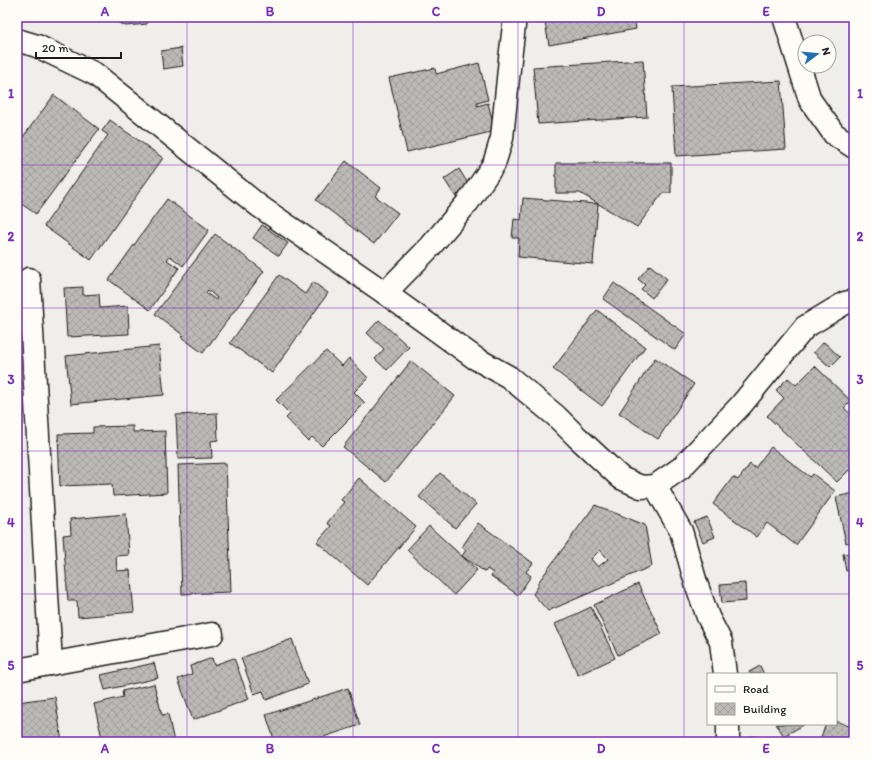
<svg xmlns="http://www.w3.org/2000/svg" width="871" height="759" font-family="Itim,sans-serif">
	<style>
		.building { fill: url(#building-cross-hatch); stroke: #1c1c1c; fill-rule: evenodd }
		.lines { fill: none; stroke-linecap: round; stroke-linejoin: round }
		.minor-casing { stroke: #1c1c1c; stroke-width: 25 }
		.minor { stroke: #fdfcf7; stroke-width: 22 }
		.grid { fill: none; stroke: #7b2cbf; stroke-width: 1; stroke-opacity: 0.55 }
		.neatline { fill: none; stroke: #7b2cbf; stroke-width: 1.5 }
		.grid-label { font-size: 13px; text-anchor: middle; font-weight: bold; fill: #7b2cbf }
	</style>
	<defs>
		<pattern id="building-cross-hatch" width="8" height="8" patternUnits="userSpaceOnUse"><rect width="8" height="8" fill="#bbbab6"/><path d="M0 0l8 8M0 8l8-8" fill="none" stroke="#a09f9c"/></pattern>
	</defs>
	<rect width="100%" height="100%" fill="#f0eeea"/>
	<filter id="ink" filterUnits="userSpaceOnUse"><feTurbulence type="fractalNoise" baseFrequency=".025" numOctaves="2"/><feDisplacementMap in="SourceGraphic" scale="8" xChannelSelector="R" yChannelSelector="G"/><feConvolveMatrix kernelMatrix="1 2 1 2 8 2 1 2 1" color-interpolation-filters="sRGB"/></filter>
	<g filter="url(#ink)">
		<g class="building">
			<polygon points="104,17 147,17 147,24 126,26"/>
			<polygon points="544,17 634,17 636,29 549,45"/>
			<polygon points="181,48 183,66 163,69 161,51"/>
			<polygon points="643,60 647,117 538,124 533,67"/>
			<polygon points="479,63 488,100 477,103 477,106 488,103 495,131 407,152 389,78 435,68 436,74"/>
			<polygon points="781,81 786,149 676,156 672,87"/>
			<polygon points="54,95 99,129 36,214 17,201 17,145"/>
			<polygon points="17,96 20,97 17,108"/>
			<polygon points="110,120 163,158 91,260 44,226 108,135 102,131"/>
			<polygon points="346,161 381,188 375,196 398,213 374,244 316,200"/>
			<polygon points="556,163 671,163 671,193 663,193 637,227 580,193 556,193"/>
			<polygon points="459,169 470,187 455,196 444,179"/>
			<polygon points="523,198 598,204 593,264 518,257 519,238 512,238 514,219 521,220"/>
			<polygon points="167,199 209,230 183,266 170,256 167,260 179,268 150,310 109,280"/>
			<polygon points="262,225 288,243 279,256 253,238"/>
			<path d="M215,234l49,37 -61,82 -22,-16 2,-2 -28,-21zM208,290l9,8 -1,2 -10,-7z"/>
			<polygon points="650,265 667,279 652,298 641,289 645,285 638,279"/>
			<polygon points="279,275 305,294 313,282 328,293 272,373 230,343"/>
			<polygon points="614,283 686,334 675,350 603,299"/>
			<polygon points="83,287 83,295 99,294 100,308 128,306 129,334 67,337 64,288"/>
			<polygon points="597,310 645,347 602,406 553,369"/>
			<polygon points="379,320 409,347 387,370 375,359 384,349 367,333"/>
			<polygon points="824,342 840,357 830,367 813,352"/>
			<polygon points="159,346 164,395 71,404 66,356"/>
			<polygon points="326,351 342,366 349,358 368,378 354,392 365,403 322,446 312,437 308,441 286,418 290,414 276,400"/>
			<polygon points="655,358 694,384 658,439 619,413"/>
			<polygon points="411,361 455,396 386,482 343,447"/>
			<polygon points="815,366 851,401 844,408 854,417 854,432 852,434 854,437 854,475 849,470 837,482 767,416 784,398 776,390 788,378 796,385"/>
			<polygon points="217,413 218,440 211,441 212,458 178,459 176,415"/>
			<polygon points="133,426 133,432 165,431 167,493 113,496 112,484 60,486 58,434 93,433 93,427"/>
			<polygon points="771,447 810,477 813,474 835,491 796,545 767,523 757,537 713,504 733,477 738,480 750,464 755,468"/>
			<polygon points="226,463 231,592 182,594 178,465"/>
			<polygon points="440,473 476,504 455,528 419,497"/>
			<polygon points="359,478 416,527 367,585 317,542 331,526 327,523 344,502 341,500"/>
			<polygon points="854,493 854,541 846,543 836,497"/>
			<path d="M595,505l50,20 7,41 -104,45 -15,-17 6,-9 -2,-1zM600,550l8,9 -10,8 -7,-8z"/>
			<polygon points="126,514 129,555 116,556 117,571 130,570 134,612 78,617 77,601 68,601 63,535 71,534 70,519"/>
			<polygon points="707,517 715,537 703,542 694,522"/>
			<polygon points="478,523 533,563 526,572 531,576 518,595 491,576 493,573 487,569 485,572 462,556 466,550 462,547"/>
			<polygon points="429,526 477,570 454,595 407,550"/>
			<polygon points="854,552 854,569 846,571 843,554"/>
			<polygon points="745,583 746,601 722,603 720,585"/>
			<polygon points="638,584 662,634 618,655 594,605"/>
			<polygon points="591,607 615,658 578,675 555,624"/>
			<polygon points="292,639 308,684 266,700 263,691 254,694 241,658"/>
			<polygon points="212,658 214,665 234,658 249,699 193,720 178,679 192,674 190,666"/>
			<polygon points="154,663 158,678 105,690 101,675"/>
			<polygon points="760,666 764,674 750,674 749,672"/>
			<polygon points="154,684 162,715 168,714 174,742 103,742 94,704 123,697 122,691"/>
			<polygon points="348,688 360,725 308,742 275,742 266,715"/>
			<polygon points="55,697 62,742 17,742 17,702"/>
			<polygon points="836,721 854,728 854,742 819,742 826,724 836,724"/>
			<polygon points="776,724 805,724 784,736"/>
			<polygon points="752,736 773,742 751,742"/>
		</g>
		<g class="lines">
			<defs>
				<g id="minor">
					<polyline points="784,17 810,100 834,134 854,147"/>
					<polyline points="17,40 37,46 95,74 259,206 385,293 475,358 509,377 556,416 577,437 621,478 641,487 655,486 681,468 741,405 805,327 845,303 854,301"/>
					<polyline points="29,279 51,664"/>
					<polyline points="385,293 430,247 468,202 494,164 502,138 510,59 515,17"/>
					<polyline points="655,486 681,531 696,583 708,617 721,642 725,674"/>
					<polyline points="17,670 212,634"/>
					<polyline points="728,742 728,724"/>
				</g>
			</defs>
			<use href="#minor" class="minor-casing"/>
			<use href="#minor" class="minor"/>
		</g>
	</g>
	<path class="grid" d="M187,17v725M353,17v725M518,17v725M684,17v725M17,165h837M17,308h837M17,451h837M17,594h837"/>
	<rect width="871" height="759" fill="none" stroke="#fdfcf7" stroke-width="44"/>
	<rect x="707" y="673" width="130" height="52" fill="#fdfcf7" stroke="#a3a29f"/>
	<rect x="715" y="686" width="20" height="6" fill="#fdfcf7" stroke="#a3a29f"/>
	<text x="743" y="693" font-size="12" fill="#1c1c1c">Road</text>
	<rect x="715" y="703" width="20" height="12" fill="url(#building-cross-hatch)" stroke="#a3a29f"/>
	<text x="743" y="713" font-size="12" fill="#1c1c1c">Building</text>
	<g transform="translate(817 54) rotate(74)"><circle r="19" fill="#fdfcf7" stroke="#a3a29f"/>
	<path d="M0-3L7 15L0 10L-7 15Z" fill="#1f6fb2"/>
	<text y="-6" font-size="11" font-weight="bold" text-anchor="middle" fill="#1c1c1c">N</text>
	</g>
	<path d="M36 52v6h85v-6" fill="none" stroke="#1c1c1c" stroke-width="2"/>
	<text x="42" y="52" font-size="12" fill="#1c1c1c" stroke="#fdfcf7" stroke-width="3" paint-order="stroke">20 m</text>
	<rect x="22" y="22" width="827" height="715" class="neatline"/>
	<g class="grid-label">
		<text x="105" y="16">A</text>
		<text x="270" y="16">B</text>
		<text x="436" y="16">C</text>
		<text x="601" y="16">D</text>
		<text x="766" y="16">E</text>
		<text x="11" y="98">1</text>
		<text x="860" y="98">1</text>
		<text x="11" y="241">2</text>
		<text x="860" y="241">2</text>
		<text x="11" y="384">3</text>
		<text x="860" y="384">3</text>
		<text x="11" y="527">4</text>
		<text x="860" y="527">4</text>
		<text x="11" y="670">5</text>
		<text x="860" y="670">5</text>
		<text x="105" y="753">A</text>
		<text x="270" y="753">B</text>
		<text x="436" y="753">C</text>
		<text x="601" y="753">D</text>
		<text x="766" y="753">E</text>
	</g>
</svg>
